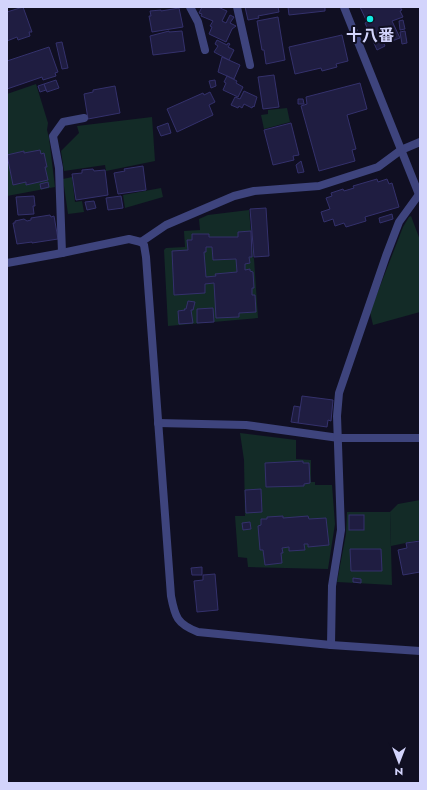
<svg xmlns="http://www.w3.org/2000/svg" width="427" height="790" font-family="Jost,'Noto Sans JP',sans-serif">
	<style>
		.green { fill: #132b27 }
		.building { fill: #1f1d41; stroke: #34316c; fill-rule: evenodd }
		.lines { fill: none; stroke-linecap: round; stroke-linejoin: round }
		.service { stroke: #3e447d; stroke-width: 8 }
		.minor { stroke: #3e447d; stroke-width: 8 }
		.tertiary { stroke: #3e447d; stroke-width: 8 }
		.poi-dot { fill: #11eae1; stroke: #100f22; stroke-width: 1.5 }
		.labels { text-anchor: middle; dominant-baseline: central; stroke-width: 4; stroke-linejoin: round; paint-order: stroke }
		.poi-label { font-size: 16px; font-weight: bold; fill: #d3d4fc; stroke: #100f22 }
	</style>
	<rect width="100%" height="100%" fill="#100f22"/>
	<g class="green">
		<polygon points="36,84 48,123 47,130 49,138 55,187 7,196 7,94"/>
		<polygon points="287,108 290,122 264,129 261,115 268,114 268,110"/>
		<polygon points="152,117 155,161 106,171 105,165 64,171 61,151 79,133 77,126"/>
		<polygon points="72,177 75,202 82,201 84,212 68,214 63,179"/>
		<polygon points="161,188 163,197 125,208 123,195"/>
		<polygon points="249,210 253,256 254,259 258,318 168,326 164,250 166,248 185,247 184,231 200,230 199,219 208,215"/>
		<polygon points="411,216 420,240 420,312 373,325 370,312 403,227 409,217"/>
		<polygon points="240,433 296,440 296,459 311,460 311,482 315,482 315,485 332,485 335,524 328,569 248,567 247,558 238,557 235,516 245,516 244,460"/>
		<polygon points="420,500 420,540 391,546 390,512 398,504"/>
		<polygon points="347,512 390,512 392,585 337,582 346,534"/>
	</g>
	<g class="building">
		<polygon points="23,7 32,32 29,32 30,36 18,40 17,37 7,41 7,12"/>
		<polygon points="202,7 218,7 227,11 222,21 226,23 230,15 234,17 230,23 236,26 232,29 226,42 209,34 212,27 210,26 213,21 201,16 202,14 199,13"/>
		<polygon points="245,7 278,7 279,12 258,16 259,18 248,20"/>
		<polygon points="288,7 325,7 325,11 289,15"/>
		<polygon points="360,7 400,7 402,10 400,11 403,17 392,21 400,38 384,44 385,46 377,50 365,23 367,22"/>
		<polygon points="179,8 183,27 152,32 149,16 151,16 150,11 161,10 161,11"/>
		<polygon points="278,17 285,60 266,64 264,50 262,50 257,21"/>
		<polygon points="403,20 405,29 400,30 399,21"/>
		<polygon points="169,31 169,32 182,31 185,51 153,55 150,36"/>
		<polygon points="405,31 407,43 402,44 400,32"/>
		<polygon points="342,35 348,61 336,64 337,67 322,71 321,68 295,74 289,47"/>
		<polygon points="217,40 227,45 228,43 230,44 228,47 234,50 229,60 214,52 218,46 215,44"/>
		<polygon points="62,42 68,68 62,69 56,43"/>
		<polygon points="49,47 58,72 55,73 56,76 43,80 42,77 7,89 7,61"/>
		<polygon points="222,57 240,65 234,79 218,72"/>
		<polygon points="274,75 279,107 263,109 258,77"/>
		<polygon points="227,76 237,81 236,83 243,87 238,97 223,90 226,83 224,82"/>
		<polygon points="56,80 59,88 47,92 44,84"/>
		<polygon points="215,80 216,86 211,88 209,81"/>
		<polygon points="360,83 367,109 347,115 356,149 352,150 355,161 319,171 301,106 307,104 306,97"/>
		<polygon points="44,84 46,90 40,92 38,86"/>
		<polygon points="115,86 120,113 88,119 84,94 93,92 93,90"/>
		<polygon points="244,91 257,97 254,107 253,106 252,108 244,104 242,108 239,106 238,108 231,105 235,97 240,99"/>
		<polygon points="210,92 215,102 209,105 213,115 177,132 167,109 203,93 204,95"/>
		<polygon points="298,99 303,99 304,104 298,104"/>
		<polygon points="168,123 171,133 161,136 157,127"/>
		<polygon points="291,123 299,155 293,156 294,160 273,165 264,130"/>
		<polygon points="40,150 41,154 44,153 47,167 45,167 48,180 26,185 26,182 13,185 7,155 24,151 24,153"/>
		<polygon points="301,161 304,172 298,173 296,165"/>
		<polygon points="143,166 146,190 118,194 114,173 125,171 124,169"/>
		<polygon points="93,169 94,171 105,170 108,195 76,200 72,174 82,173 82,170"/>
		<polygon points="377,179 378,182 387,179 389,184 392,183 399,207 365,217 366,221 346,227 344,223 335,226 333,219 324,222 321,212 330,209 326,198 332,196 331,193 343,189 344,191 354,188 353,186"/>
		<polygon points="48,182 49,187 41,189 40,184"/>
		<polygon points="34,196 35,206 33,206 34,214 18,215 16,197"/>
		<polygon points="121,196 123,208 108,210 106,198"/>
		<polygon points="94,201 96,208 87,210 85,202"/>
		<polygon points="266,208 269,256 254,257 250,209"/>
		<polygon points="392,214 393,219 380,223 379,218"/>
		<polygon points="50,215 51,217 54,216 58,239 32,243 32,242 17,244 13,223 15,223 15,221 24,219 27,221 31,220 31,218"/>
		<path d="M251,231l1,26h-3l1,6 -5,1v6l5,-1v2l3,1 1,16h-2v7h3l1,17 -17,1v4l-23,1 -2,-35 -9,1v9l-31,2 -2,-44 16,-1 -1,-10h5v-6h17v3h29v-5zM206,247h6l1,13 23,-1 1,13 -22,2 1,2 -10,1 -2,-25h2z"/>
		<polygon points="188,301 195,302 193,310 191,310 193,323 179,324 178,311 185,310 184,309 186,309"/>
		<polygon points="213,308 214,322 197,323 197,309"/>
		<polygon points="302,396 333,400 331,421 328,420 327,427 298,423"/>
		<polygon points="294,406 300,407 298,423 291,422"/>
		<polygon points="303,461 303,463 309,463 310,483 304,484 304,486 266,487 265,463"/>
		<polygon points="261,489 262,512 246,513 245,490"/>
		<rect x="349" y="515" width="15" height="15"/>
		<polygon points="283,516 283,518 308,516 309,519 326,518 329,545 308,547 308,544 304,544 305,550 289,551 289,547 282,548 283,553 281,553 282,563 265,565 263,550 260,550 258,526 261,525 261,519 267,519 267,517"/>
		<polygon points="250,522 251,529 243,530 242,523"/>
		<polygon points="420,541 420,572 403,575 398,550 407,548 406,543"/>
		<polygon points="350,549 381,549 382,571 351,571"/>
		<polygon points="202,567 202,575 192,575 191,568"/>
		<polygon points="215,574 218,610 197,612 194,581 203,580 203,575"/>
		<polygon points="353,578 361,579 361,583 353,582"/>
	</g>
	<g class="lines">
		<g class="service">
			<polyline points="190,7 198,22 205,50"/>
			<polyline points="237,7 250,65"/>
			<polyline points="62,253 59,168 53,136 63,122 84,118"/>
		</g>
		<g class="minor">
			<polyline points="141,242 166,225 234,196 254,191 319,186 378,167 401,150 420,142"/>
			<polyline points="158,423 246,425 339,438 420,438"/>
			<polyline points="331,645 332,586 341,530 337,416 339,393 386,256 399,222 420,193"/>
		</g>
		<g class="tertiary">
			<polyline points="344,7 420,197"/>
			<path d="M7,263l55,-10 67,-14 12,3 3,3 2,12 25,339c4,21 6,28 27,36l133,13 89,6"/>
		</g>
	</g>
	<circle class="poi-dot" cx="370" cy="19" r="4"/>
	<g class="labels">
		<g class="poi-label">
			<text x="370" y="35">十八番</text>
		</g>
	</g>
	<rect width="427" height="790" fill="none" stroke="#d3d4fc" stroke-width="16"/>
	<g transform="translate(399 762) rotate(180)" stroke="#100f22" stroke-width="3" paint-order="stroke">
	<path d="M0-3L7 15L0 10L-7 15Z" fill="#d3d4fc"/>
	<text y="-6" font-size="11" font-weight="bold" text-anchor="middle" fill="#d3d4fc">N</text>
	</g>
</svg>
